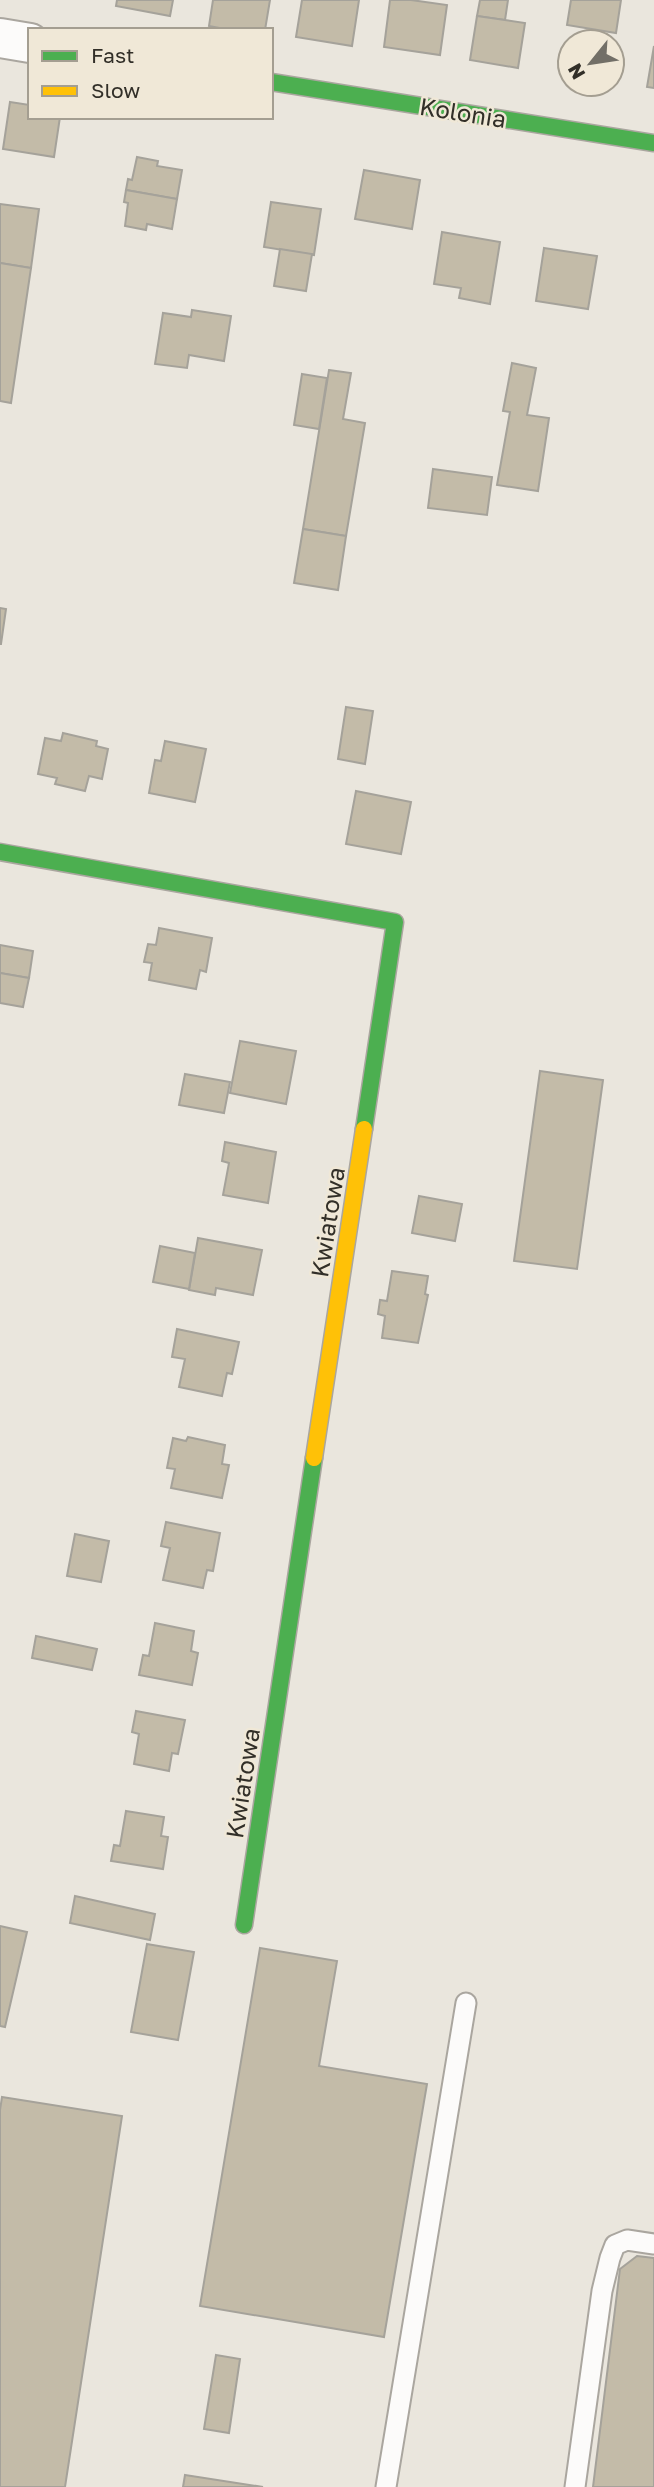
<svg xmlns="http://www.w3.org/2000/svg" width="654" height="2487" font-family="'Golos Text',sans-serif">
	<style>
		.building { fill: #c3bba8; stroke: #a5a29a; stroke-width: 2 }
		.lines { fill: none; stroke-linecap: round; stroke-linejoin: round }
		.lane-casing { stroke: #aaa69f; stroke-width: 23 }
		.street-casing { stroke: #aaa69f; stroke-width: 42 }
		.fast-casing { stroke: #aaa69f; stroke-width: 19 }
		.slow-casing { stroke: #aaa69f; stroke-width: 19 }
		.lane { stroke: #fcfbfa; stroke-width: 19 }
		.street { stroke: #fcfbfa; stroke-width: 38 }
		.fast { stroke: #4caf50; stroke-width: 16 }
		.slow { stroke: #ffc107; stroke-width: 16 }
		.labels { text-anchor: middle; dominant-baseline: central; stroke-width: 5; stroke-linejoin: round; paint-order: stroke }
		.street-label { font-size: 24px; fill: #322f28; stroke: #f0e8d7 }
	</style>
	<rect width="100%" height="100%" fill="#eae6dd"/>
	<g class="building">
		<polygon points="117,0 173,0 170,16 116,6"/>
		<polygon points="213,0 270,0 265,30 230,30 209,26"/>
		<polygon points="302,0 359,0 352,46 296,37"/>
		<polygon points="390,0 411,0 447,5 440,55 384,47"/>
		<polygon points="480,0 508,0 505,20 477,16"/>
		<polygon points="571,0 621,0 616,33 567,25"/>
		<polygon points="477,16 525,23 518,68 470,60"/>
		<polygon points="654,46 654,88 647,87"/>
		<polygon points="10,102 30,105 30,117 60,117 54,157 3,149"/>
		<polygon points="137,157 158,161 157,166 182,170 177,199 126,190 128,179 132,180"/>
		<polygon points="364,170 420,180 412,229 355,219"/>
		<polygon points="126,190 177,199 172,229 147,224 146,230 125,226 128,203 124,202"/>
		<polygon points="271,202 321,209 314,255 264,247"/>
		<polygon points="0,204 39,209 31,268 0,263"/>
		<polygon points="442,232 500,242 490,304 459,298 461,288 434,284"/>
		<polygon points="544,248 597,256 588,309 536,301"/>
		<polygon points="280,249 312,254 306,291 274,286"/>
		<polygon points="0,263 31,268 11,403 0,401"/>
		<polygon points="192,310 231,316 224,361 189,355 187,368 155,364 163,313 191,317"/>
		<polygon points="512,363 536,368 527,415 549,418 538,491 497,485 510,412 503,411"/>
		<polygon points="329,370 351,373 343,419 365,423 346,536 303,529"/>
		<polygon points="302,374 327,378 319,429 294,425"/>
		<polygon points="433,469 492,477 487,515 428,508"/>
		<polygon points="303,529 346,536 338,590 294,583"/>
		<polygon points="0,608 6,609 1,644 0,644"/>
		<polygon points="346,707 373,711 365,764 338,759"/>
		<polygon points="63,733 97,741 96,746 108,749 102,779 89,776 85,791 55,784 57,778 38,774 45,738 61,741"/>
		<polygon points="165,741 206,749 195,802 149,793 155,760 161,761"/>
		<polygon points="356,791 411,802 401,854 346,844"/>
		<polygon points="159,928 212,938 206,972 200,970 196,989 149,980 152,963 144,962 148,944 156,945"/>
		<polygon points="0,945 33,951 29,978 0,973"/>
		<polygon points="0,973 29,978 23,1007 0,1003"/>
		<polygon points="240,1041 296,1051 286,1104 230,1093"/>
		<polygon points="540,1071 603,1080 577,1269 514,1261"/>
		<polygon points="185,1074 230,1082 224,1113 179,1105"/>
		<polygon points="225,1142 276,1152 268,1203 223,1195 229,1163 222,1161"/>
		<polygon points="419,1196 462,1204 455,1241 412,1233"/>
		<polygon points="198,1238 262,1250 253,1295 216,1288 215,1295 189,1290"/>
		<polygon points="160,1246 195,1253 189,1289 153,1282"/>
		<polygon points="392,1271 428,1276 425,1294 428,1295 418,1343 382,1338 385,1316 378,1314 380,1300 387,1301"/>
		<polygon points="177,1329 239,1342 232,1374 227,1373 222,1396 179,1387 185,1359 172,1357"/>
		<polygon points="188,1437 225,1445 222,1464 229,1465 222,1498 171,1488 175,1469 167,1468 173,1438 186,1441"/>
		<polygon points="166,1522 220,1533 213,1571 207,1570 203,1588 163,1580 170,1548 161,1546"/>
		<polygon points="75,1534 109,1541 101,1582 67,1576"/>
		<polygon points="155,1623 194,1631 191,1651 198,1653 192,1685 139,1675 143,1655 149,1656"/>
		<polygon points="36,1636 97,1649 92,1670 32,1658"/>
		<polygon points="136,1711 185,1720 178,1754 172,1753 169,1771 134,1764 139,1734 132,1732"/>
		<polygon points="126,1811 164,1817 161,1836 168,1837 163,1869 111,1861 114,1845 120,1846"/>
		<polygon points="75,1896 155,1914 150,1940 70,1923"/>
		<polygon points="0,1926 27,1932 5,2027 0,2026"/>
		<polygon points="147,1944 194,1952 178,2040 131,2032"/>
		<polygon points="260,1948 337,1961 319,2066 427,2084 384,2337 200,2306"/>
		<polygon points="2,2097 122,2116 65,2487 0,2487 0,2110"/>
		<polygon points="637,2256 654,2258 654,2487 593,2487 620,2269"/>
		<polygon points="216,2355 240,2359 229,2433 204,2429"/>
		<polygon points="185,2475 263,2487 183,2487"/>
	</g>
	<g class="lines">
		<defs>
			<g id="lane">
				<polyline points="386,2487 466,2003"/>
				<polyline points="575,2487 602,2291 610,2258 615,2245 627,2240 654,2244"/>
			</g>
			<polyline id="street" points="0,38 30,43"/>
			<g id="fast">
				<polyline points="271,82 654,143"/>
				<polyline points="0,852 395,922 364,1129"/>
				<polyline points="244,1925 314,1458"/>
			</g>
			<polyline id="slow" points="314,1458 364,1129"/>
		</defs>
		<use href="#lane" class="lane-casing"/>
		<use href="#street" class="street-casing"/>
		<use href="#fast" class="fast-casing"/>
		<use href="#slow" class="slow-casing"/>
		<use href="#lane" class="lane"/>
		<use href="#street" class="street"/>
		<use href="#fast" class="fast"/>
		<use href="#slow" class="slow"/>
	</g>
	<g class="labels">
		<g class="street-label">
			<text transform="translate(463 112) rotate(9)">Kolonia</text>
			<text transform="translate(327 1222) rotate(-81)">Kwiatowa</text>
			<text transform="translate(242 1783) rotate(-81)">Kwiatowa</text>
		</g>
	</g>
	<rect x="28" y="28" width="245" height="91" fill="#f0e8d7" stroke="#a49e91" stroke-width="2"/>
	<rect x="42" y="51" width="35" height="10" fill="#4caf50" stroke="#a49e91" stroke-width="2"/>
	<text x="91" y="63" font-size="21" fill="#322f28">Fast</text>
	<rect x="42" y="86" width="35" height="10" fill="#ffc107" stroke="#a49e91" stroke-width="2"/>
	<text x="91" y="98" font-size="21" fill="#322f28">Slow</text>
	<g transform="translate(591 63) rotate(240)"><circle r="33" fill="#f0e8d7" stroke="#a49e91" stroke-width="2"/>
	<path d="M0-5L12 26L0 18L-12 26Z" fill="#726f67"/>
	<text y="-10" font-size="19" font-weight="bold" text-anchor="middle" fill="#322f28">N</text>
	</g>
</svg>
